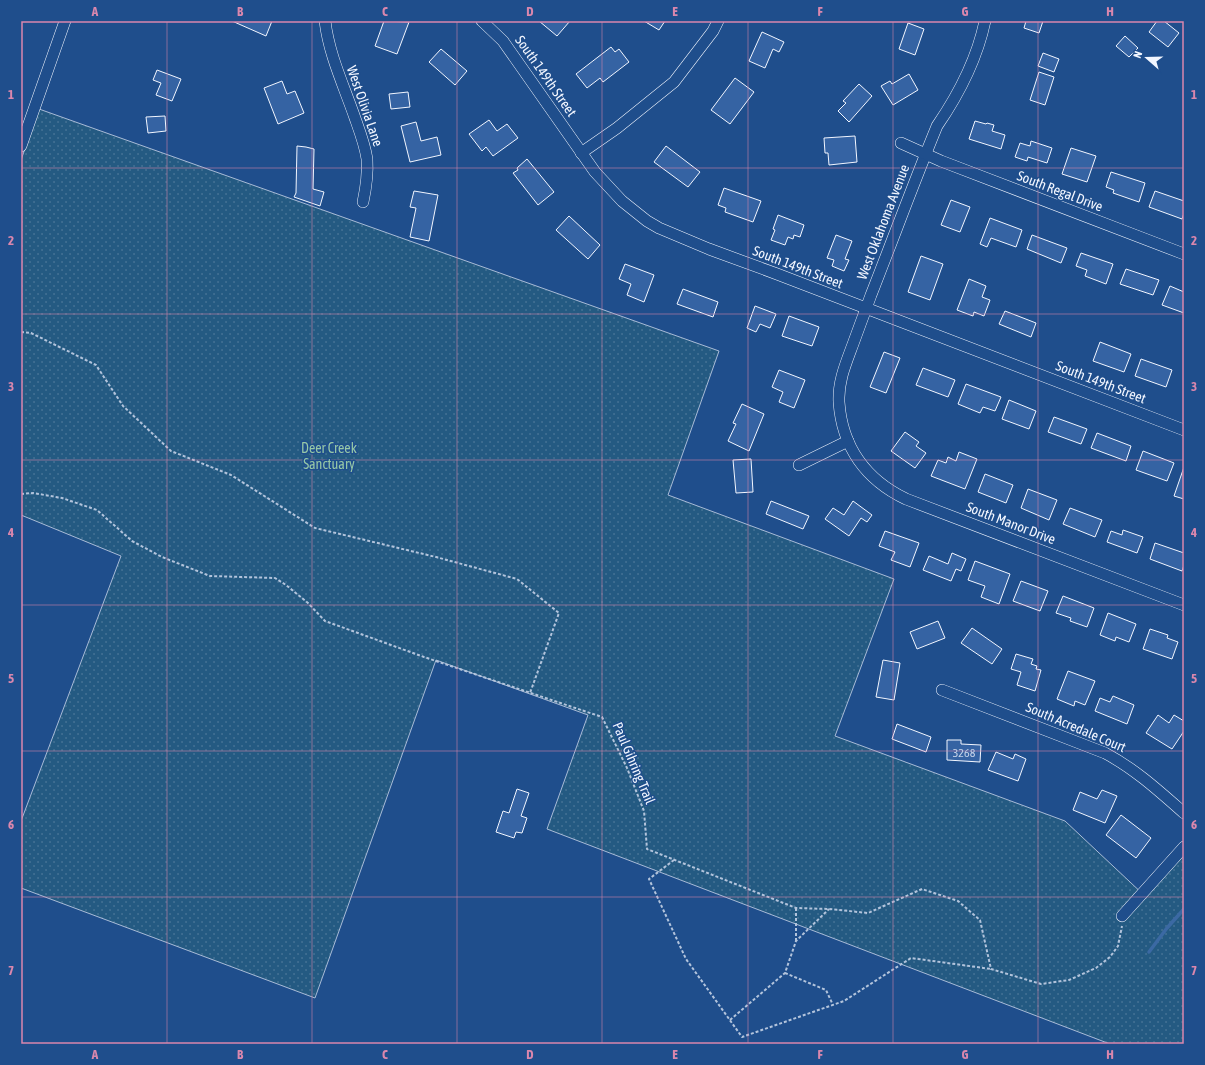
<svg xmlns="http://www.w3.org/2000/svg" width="1205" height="1065" font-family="'Asap Condensed',sans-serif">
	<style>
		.park { fill: url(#park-dots); stroke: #a8bbd7 }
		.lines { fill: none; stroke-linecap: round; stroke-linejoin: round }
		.stream { stroke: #3b69a3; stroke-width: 3.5 }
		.building { fill: #3563a3; stroke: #f2f6ff }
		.minor-casing { stroke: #f2f6ff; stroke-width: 12 }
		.path { stroke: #b3c4dc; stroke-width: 2; stroke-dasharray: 3 2; stroke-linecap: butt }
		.minor { stroke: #1f4e8c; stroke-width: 11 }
		.grid { fill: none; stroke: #da87ad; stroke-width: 1; stroke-opacity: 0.55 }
		.labels { text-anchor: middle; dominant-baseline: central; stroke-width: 3; stroke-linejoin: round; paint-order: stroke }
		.number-label { font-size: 12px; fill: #c3d1e8 }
		.street-label { font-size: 14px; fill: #f2f6ff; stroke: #1f4e8c }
		.park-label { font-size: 14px; fill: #97c8a6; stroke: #1f4e8c }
		.neatline { fill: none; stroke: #da87ad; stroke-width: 1.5 }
		.grid-label { font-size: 13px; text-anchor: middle; font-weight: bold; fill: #da87ad }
	</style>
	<defs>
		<pattern id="park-dots" width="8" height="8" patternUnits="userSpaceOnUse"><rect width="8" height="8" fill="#245a82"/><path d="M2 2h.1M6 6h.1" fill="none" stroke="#447295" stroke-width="1.8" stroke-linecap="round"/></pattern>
	</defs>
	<rect width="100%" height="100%" fill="#1f4e8c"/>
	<polygon class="park" points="39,109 719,351 668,495 894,579 835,736 1065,821 1146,897 1184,854 1184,1044 1110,1044 547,829 588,715 436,660 315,998 21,888 21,821 121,556 21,515 21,160"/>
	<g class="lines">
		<polyline class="stream" points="1149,952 1167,928 1184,909"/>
	</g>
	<g class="building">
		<polygon points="232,21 272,21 266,36"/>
		<polygon points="384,21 409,22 397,54 375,46"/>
		<polygon points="539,21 570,21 557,36"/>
		<polygon points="644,21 665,21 659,30"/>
		<polygon points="1026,21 1043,21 1039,33 1024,28"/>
		<polygon points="1157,21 1164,21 1179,33 1168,47 1149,32"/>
		<polygon points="908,23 924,29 915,55 899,49"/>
		<polygon points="762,32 784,42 779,52 773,49 765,68 749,61"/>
		<polygon points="1125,36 1138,48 1129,57 1116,46"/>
		<polygon points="611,47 615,52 619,49 629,62 603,82 600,78 587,88 576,74"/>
		<polygon points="441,49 467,71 455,85 429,62"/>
		<polygon points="1043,53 1059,59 1054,72 1038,66"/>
		<polygon points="157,70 181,79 172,101 156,95 161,83 153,80"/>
		<polygon points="1039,72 1054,77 1045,105 1030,100"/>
		<polygon points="909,74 918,90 893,105 881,86 890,81 892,84"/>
		<polygon points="735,78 754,92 730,124 711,110"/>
		<polygon points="282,81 287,94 295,91 304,113 278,124 264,88"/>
		<polygon points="859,84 872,96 849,122 838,111 846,103 843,101"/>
		<polygon points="408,92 410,107 391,109 389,94"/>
		<polygon points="165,116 166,131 148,133 146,117"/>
		<polygon points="489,120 497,131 507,124 518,138 493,156 486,147 482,151 469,134"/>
		<polygon points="975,121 986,124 987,123 994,125 992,131 1005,135 1001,149 969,139"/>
		<polygon points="416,122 421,141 437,137 441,155 410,162 401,126"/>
		<polygon points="855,136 857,162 829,165 828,153 825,153 824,138"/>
		<polygon points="1031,141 1052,148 1047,163 1028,157 1027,161 1015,157 1020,143 1030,146"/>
		<polygon points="297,146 306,147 314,149 313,189 324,192 320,206 294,197 296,193"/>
		<polygon points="666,146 700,172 688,187 654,162"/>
		<polygon points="1071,148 1096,156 1087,182 1062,174"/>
		<polygon points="527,159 554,192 538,205 513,173 518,170 517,168"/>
		<polygon points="1111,172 1145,183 1139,202 1113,193 1114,190 1106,187"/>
		<polygon points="724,188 761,201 753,222 725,212 726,208 718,205"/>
		<polygon points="414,191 438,195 429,241 410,237 416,208 410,207"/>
		<polygon points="1155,191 1184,201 1184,213 1182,219 1149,207"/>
		<polygon points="951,200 970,207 960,232 941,225"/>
		<polygon points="778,215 804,225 800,237 794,235 793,239 788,237 785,245 771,240 775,230 773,229"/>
		<polygon points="569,216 600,245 588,259 556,230"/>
		<polygon points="990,218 1022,230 1016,247 991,238 987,247 980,244"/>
		<polygon points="836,235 852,241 845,259 849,260 844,271 832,266 834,260 827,258"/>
		<polygon points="1032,235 1067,248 1061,263 1027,249"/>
		<polygon points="1081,253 1113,264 1106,284 1085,276 1087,270 1076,266"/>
		<polygon points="921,256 943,264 930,300 908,292"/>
		<polygon points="625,264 654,275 644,302 627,295 631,284 619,279"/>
		<polygon points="1126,269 1159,280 1153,295 1120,284"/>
		<polygon points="969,279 986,286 982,297 990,300 984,316 974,312 973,316 957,310"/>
		<polygon points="1170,286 1184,292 1184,313 1162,305"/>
		<polygon points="683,289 718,302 713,317 677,304"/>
		<polygon points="755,306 776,314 770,328 760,324 756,332 747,328"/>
		<polygon points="1005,311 1036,323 1031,337 999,324"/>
		<polygon points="789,316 819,327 812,346 782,336"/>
		<polygon points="1100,342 1131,354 1124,372 1093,361"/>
		<polygon points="884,352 900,358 886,393 870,387"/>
		<polygon points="1141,359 1172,370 1166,387 1135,376"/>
		<polygon points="923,368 955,380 948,397 916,385"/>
		<polygon points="779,370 805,380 794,408 779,402 783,392 772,387"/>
		<polygon points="966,384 1001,397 995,411 983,407 980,413 958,404"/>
		<polygon points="1009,400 1036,411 1029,429 1002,419"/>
		<polygon points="742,404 764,414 749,451 728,441 736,424 733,423"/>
		<polygon points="1054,417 1087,429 1081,444 1048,432"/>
		<polygon points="905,432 919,442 916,446 926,453 915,468 891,451"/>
		<polygon points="1097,433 1131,446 1126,461 1091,448"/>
		<polygon points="1143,451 1174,463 1167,481 1136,470"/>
		<polygon points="959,452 977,459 965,489 931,476 938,460 946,463 948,457 956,461"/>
		<polygon points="751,459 753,492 736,493 733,460"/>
		<polygon points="1184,467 1184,499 1174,496"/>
		<polygon points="985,474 1013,485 1006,503 978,492"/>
		<polygon points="1028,489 1057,500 1049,520 1021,508"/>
		<polygon points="771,501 809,516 803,529 766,514"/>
		<polygon points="853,501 872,515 867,522 861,518 849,536 825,519 833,508 844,515"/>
		<polygon points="1070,508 1102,520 1095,537 1063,524"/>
		<polygon points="1123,530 1143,537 1137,553 1107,542 1111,531 1122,535"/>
		<polygon points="885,531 919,543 910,567 891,560 895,552 879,546"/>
		<polygon points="1155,543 1184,553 1184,565 1182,571 1150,559"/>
		<polygon points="952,553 966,559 961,571 956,569 951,581 923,570 929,556 948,564"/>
		<polygon points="975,561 1010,574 999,604 981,597 985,586 968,580"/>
		<polygon points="1021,581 1048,591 1040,611 1013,601"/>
		<polygon points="1063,596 1094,608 1087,627 1070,621 1071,618 1056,613"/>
		<polygon points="1108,613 1136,624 1129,642 1116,637 1115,641 1100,635"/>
		<polygon points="938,621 945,638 917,649 910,632"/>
		<polygon points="972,628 1002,649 992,664 961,643"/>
		<polygon points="1150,629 1168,635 1167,638 1178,642 1172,659 1143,649"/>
		<polygon points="1016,654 1033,659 1031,664 1037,666 1036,669 1041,670 1035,691 1017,685 1021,672 1011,669"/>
		<polygon points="883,660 900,663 894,700 876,697"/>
		<polygon points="1068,671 1095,681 1085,705 1075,701 1074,706 1057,699"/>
		<polygon points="1113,696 1134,705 1127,724 1095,711 1100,698 1110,702"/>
		<polygon points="1158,715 1169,723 1174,715 1184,721 1184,731 1172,749 1146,733"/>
		<polygon points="897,724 931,737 926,752 892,739"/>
		<polygon points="947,740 961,740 961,744 981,745 980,762 947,760"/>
		<polygon points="996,752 1013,759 1015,754 1026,759 1018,781 988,770"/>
		<polygon points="517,789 529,793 521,816 527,818 522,833 516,832 514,838 496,832 503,811 509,813"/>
		<polygon points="1102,790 1117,796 1105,823 1073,810 1080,792 1097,799"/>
		<polygon points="1121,815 1151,838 1136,858 1106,835"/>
	</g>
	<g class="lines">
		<defs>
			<g id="minor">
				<path d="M325,21c4,34 19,65 30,97 5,14 10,27 12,41 1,15 -1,29 -4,43"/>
				<polyline points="482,21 503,41 595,172 622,201 647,221 659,228 709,249 777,274 1184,430"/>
				<path d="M985,21c-8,38 -26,73 -48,105 -23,56 -44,113 -66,169 -6,16 -12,33 -18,49 -7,19 -15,37 -14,58 3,45 27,78 67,97l278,106"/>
				<polyline points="901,143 941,161 1184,254"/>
				<polyline points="21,146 65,21"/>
				<polyline points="581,153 617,128 674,82 713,31 718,21"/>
				<polyline points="799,465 848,441"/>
				<path d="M942,690l163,63c30,16 54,38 79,60"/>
				<polyline points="1122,916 1184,847"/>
			</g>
		</defs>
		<use href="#minor" class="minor-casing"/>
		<g class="path">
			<polyline points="21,332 31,333 96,365 123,406 171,451 231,475 315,528 436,557 517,579 559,613 530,693"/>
			<polyline points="21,494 33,493 62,498 97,510 132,541 162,557 210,576 275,578 286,585 308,603 325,621 424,657 602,717 627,768 644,811 647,849 796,908 829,909 868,913 922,889 958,901 980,920 991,969 1041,984 1069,980 1096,968 1110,957 1118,946 1122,926"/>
			<polyline points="674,860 649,879 686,959 742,1037 844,1001 911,958 991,969"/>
			<polyline points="796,941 796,908"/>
			<polyline points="785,973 826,990 833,1005"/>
			<polyline points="730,1020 785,973 796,941 829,909"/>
		</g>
		<use href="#minor" class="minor"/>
	</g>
	<path class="grid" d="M167,21v1023M312,21v1023M457,21v1023M602,21v1023M748,21v1023M893,21v1023M1038,21v1023M21,168h1163M21,314h1163M21,460h1163M21,605h1163M21,751h1163M21,897h1163"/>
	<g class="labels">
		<g class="number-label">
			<text x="964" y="753">3268</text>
		</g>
		<g class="street-label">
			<text transform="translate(546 76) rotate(55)">South 149th Street</text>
			<text transform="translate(365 106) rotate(71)">West Olivia Lane</text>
			<text transform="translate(1060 191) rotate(21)">South Regal Drive</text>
			<text transform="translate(883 222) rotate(-69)">West Oklahoma Avenue</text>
			<text transform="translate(798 267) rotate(21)">South 149th Street</text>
			<text transform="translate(1101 382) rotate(21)">South 149th Street</text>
			<text transform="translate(1011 523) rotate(21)">South Manor Drive</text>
			<text transform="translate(1076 727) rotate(23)">South Acredale Court</text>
			<text transform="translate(634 763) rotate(67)">Paul Gihring Trail</text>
		</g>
		<g class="park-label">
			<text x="329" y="448">Deer Creek<tspan x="329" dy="16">Sanctuary</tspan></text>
		</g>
	</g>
	<rect width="1205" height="1065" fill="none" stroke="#1f4e8c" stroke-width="44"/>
	<g transform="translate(1147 58) rotate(290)" stroke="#1f4e8c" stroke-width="3" paint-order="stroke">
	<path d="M0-3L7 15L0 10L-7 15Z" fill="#f2f6ff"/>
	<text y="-6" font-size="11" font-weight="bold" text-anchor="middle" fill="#f2f6ff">N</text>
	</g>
	<rect x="22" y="22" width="1161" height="1021" class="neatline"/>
	<g class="grid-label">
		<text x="95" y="16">A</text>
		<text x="240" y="16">B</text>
		<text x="385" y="16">C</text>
		<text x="530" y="16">D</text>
		<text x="675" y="16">E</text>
		<text x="820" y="16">F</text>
		<text x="965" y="16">G</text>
		<text x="1110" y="16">H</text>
		<text x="11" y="99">1</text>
		<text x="1194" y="99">1</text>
		<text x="11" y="245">2</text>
		<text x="1194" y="245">2</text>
		<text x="11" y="391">3</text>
		<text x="1194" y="391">3</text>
		<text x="11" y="537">4</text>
		<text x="1194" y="537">4</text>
		<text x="11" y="683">5</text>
		<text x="1194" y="683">5</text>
		<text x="11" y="829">6</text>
		<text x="1194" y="829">6</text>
		<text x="11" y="975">7</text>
		<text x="1194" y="975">7</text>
		<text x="95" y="1059">A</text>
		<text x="240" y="1059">B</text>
		<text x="385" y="1059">C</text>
		<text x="530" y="1059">D</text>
		<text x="675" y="1059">E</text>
		<text x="820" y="1059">F</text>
		<text x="965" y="1059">G</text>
		<text x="1110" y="1059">H</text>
	</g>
</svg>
